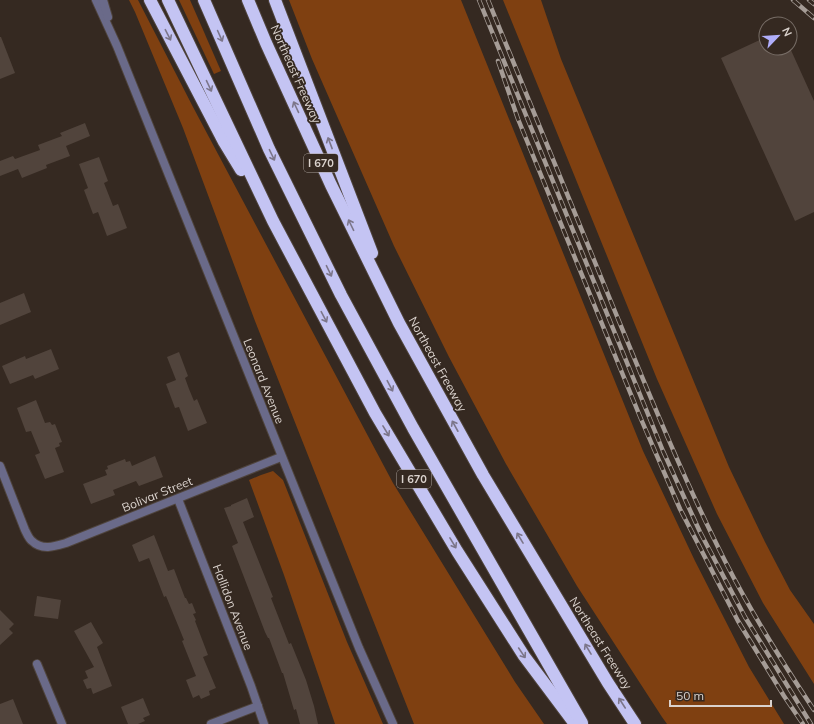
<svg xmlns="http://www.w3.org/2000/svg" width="814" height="724" font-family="Mulish,sans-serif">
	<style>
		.green { fill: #7f4011 }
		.building { fill: #51443c }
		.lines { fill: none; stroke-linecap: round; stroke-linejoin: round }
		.minor-casing { stroke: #4f443d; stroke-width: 10 }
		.tertiary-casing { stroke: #4f443d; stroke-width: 10 }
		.motorway-casing { stroke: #4f443d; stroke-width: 14 }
		.minor { stroke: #6a6a89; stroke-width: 8 }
		.tertiary { stroke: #6a6a89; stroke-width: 8 }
		.motorway { stroke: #c4c4f3; stroke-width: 12 }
		.rail-casing { stroke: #a59c96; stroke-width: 4.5 }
		.rail { stroke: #352921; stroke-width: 3; stroke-dasharray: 9; stroke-linecap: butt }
		.oneway { stroke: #7c768a }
		.labels { text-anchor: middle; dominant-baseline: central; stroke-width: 3.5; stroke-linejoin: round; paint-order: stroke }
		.shield { fill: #352921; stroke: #a89f99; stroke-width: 1 }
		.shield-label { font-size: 11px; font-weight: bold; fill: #dad2cd }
		.street-label { font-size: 12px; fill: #dad2cd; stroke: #352921 }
	</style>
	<rect width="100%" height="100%" fill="#352921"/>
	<g class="green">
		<polygon points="129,0 138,0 193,107 393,483 515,682 544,724 414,724 255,321 183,128 135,12"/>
		<polygon points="179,0 190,0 221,71 214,74"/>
		<polygon points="289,0 461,0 643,451 695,561 749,667 784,724 667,724 662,717 577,586 506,464 449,357 394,246 312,59"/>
		<polygon points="503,0 541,0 561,59 729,467 765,542 790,590 814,624 814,684 763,603 717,514 657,379"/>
		<polygon points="273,471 283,480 347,642 383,724 335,724 284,575 249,480 261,475"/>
	</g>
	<g class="building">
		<polygon points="0,37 1,37 15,73 0,79"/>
		<polygon points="766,37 766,48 790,48 814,101 814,212 795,221 721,58"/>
		<polygon points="85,123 90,136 66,146 70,156 46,165 47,168 22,178 18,169 0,176 0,161 13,156 15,159 40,150 38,145 62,136 60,133"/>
		<polygon points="99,157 108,181 104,183 113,206 118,204 127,228 107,236 98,212 93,214 84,190 88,188 79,164"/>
		<polygon points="24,293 31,312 0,325 0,303"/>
		<polygon points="51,349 59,369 35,379 33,375 10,384 2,366 25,356 26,359"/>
		<polygon points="179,352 188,376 185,378 189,389 194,401 197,399 207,423 188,431 179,407 175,408 166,384 176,380 167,357"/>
		<polygon points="36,400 45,423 50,422 52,425 55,424 62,442 59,443 60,446 55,448 64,472 45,479 35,455 40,453 31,431 26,432 17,408"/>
		<polygon points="155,456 163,477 139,486 136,481 113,490 115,495 91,504 83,484 107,475 105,470 108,469 107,466 125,459 126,462 130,461 132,466"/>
		<polygon points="247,498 254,517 243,522 273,597 271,598 289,644 291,643 306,680 314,706 318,724 300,724 296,709 294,710 283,673 282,673 269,638 268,638 265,632 232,546 238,543 224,508 231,506 231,505"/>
		<polygon points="154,535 168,571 174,569 185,598 186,598 189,604 192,603 196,613 193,614 196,620 195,621 208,655 203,657 216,688 209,691 210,695 201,699 199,695 193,698 186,680 196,676 182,641 184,640 166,596 164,597 149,558 139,562 132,545"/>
		<polygon points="37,596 61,600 58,619 34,616"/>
		<polygon points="0,610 14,624 9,629 13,633 0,645"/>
		<polygon points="91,622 103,643 97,647 112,686 93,694 91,688 87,689 83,680 88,678 85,671 94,667 74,631"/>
		<polygon points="143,698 150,715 143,718 145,721 138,724 128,724 121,707"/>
		<polygon points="13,699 23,724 0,724 0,704"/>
	</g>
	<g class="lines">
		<defs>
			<g id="minor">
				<path d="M0,466l25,64c2,4 4,9 7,11 10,10 24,5 34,2l215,-86"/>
				<polyline points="178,499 251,686 264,724"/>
				<polyline points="37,664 62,724"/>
				<polyline points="211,724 258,706"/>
			</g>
			<g id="tertiary">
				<polyline points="96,0 117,46 359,648 393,724"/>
				<polyline points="103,0 108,17"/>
			</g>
			<g id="motorway">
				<polyline points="150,0 224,142 241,170"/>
				<polyline points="168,0 273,221 375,413 457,551 524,656 575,724"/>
				<polyline points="204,0 269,149 341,295 413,428 582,723"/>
				<polyline points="248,0 266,43 331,185 399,323 483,475 608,683 635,724"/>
				<polyline points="275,0 372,253"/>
			</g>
		</defs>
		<use href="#minor" class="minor-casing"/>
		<use href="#tertiary" class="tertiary-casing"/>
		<use href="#motorway" class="motorway-casing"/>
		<use href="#minor" class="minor"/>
		<use href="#tertiary" class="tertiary"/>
		<use href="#motorway" class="motorway"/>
		<defs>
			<g id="rail">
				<polyline points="479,0 663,451 700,532 745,617 811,724"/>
				<path d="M488,0c42,103 84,206 126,309 35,85 70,171 111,252 26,51 57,101 89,149"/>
				<polyline points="793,0 814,18"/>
				<polyline points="809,0 814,4"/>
				<polyline points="498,61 518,119 641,419 680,509 738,621 784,696 803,724"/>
			</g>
		</defs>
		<use href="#rail" class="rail-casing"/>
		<use href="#rail" class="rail"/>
	</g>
	<defs><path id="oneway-shaft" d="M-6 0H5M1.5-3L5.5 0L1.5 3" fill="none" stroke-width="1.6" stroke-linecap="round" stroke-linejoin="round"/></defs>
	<g class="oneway">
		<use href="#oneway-shaft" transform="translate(168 35) rotate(63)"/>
		<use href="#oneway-shaft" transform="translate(220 36) rotate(66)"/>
		<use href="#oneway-shaft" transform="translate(209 86) rotate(65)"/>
		<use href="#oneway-shaft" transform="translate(296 107) rotate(-115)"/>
		<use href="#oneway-shaft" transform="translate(330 143) rotate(-111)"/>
		<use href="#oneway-shaft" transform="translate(272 155) rotate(64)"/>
		<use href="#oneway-shaft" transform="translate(351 225) rotate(-116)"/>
		<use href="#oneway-shaft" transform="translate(329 271) rotate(64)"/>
		<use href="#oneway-shaft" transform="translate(324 317) rotate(62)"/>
		<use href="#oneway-shaft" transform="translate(390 386) rotate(62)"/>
		<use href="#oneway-shaft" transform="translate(455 426) rotate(-119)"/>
		<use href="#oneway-shaft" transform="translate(386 431) rotate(59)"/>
		<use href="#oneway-shaft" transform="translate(520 538) rotate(-121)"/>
		<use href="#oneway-shaft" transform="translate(453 543) rotate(59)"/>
		<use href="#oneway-shaft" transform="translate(588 649) rotate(-121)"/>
		<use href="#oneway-shaft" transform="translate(522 653) rotate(56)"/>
		<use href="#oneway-shaft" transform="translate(622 703) rotate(-123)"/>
	</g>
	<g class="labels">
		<g class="shield">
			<rect x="304" y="154" width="34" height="18" rx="3"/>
			<rect x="397" y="470" width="34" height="18" rx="3"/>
		</g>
		<g class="shield-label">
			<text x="321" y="163">I 670</text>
			<text x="414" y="479">I 670</text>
		</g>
		<g class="street-label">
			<text transform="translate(296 74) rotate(66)">Northeast Freeway</text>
			<text transform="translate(438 364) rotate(61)">Northeast Freeway</text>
			<text transform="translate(264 381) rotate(68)">Leonard Avenue</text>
			<text transform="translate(157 494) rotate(-22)">Bolivar Street</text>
			<text transform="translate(233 607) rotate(69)">Hallidon Avenue</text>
			<text transform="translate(601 643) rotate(58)">Northeast Freeway</text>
		</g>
	</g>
	<g transform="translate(778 36) rotate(65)"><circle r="19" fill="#352921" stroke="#776d66"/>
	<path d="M0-3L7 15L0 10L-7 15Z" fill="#b0aefa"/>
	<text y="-6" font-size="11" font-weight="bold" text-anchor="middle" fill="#dad2cd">N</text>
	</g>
	<path d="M670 700v6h101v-6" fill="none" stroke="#dad2cd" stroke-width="2"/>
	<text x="676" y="700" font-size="12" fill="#dad2cd" stroke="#352921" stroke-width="3" paint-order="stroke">50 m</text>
</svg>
